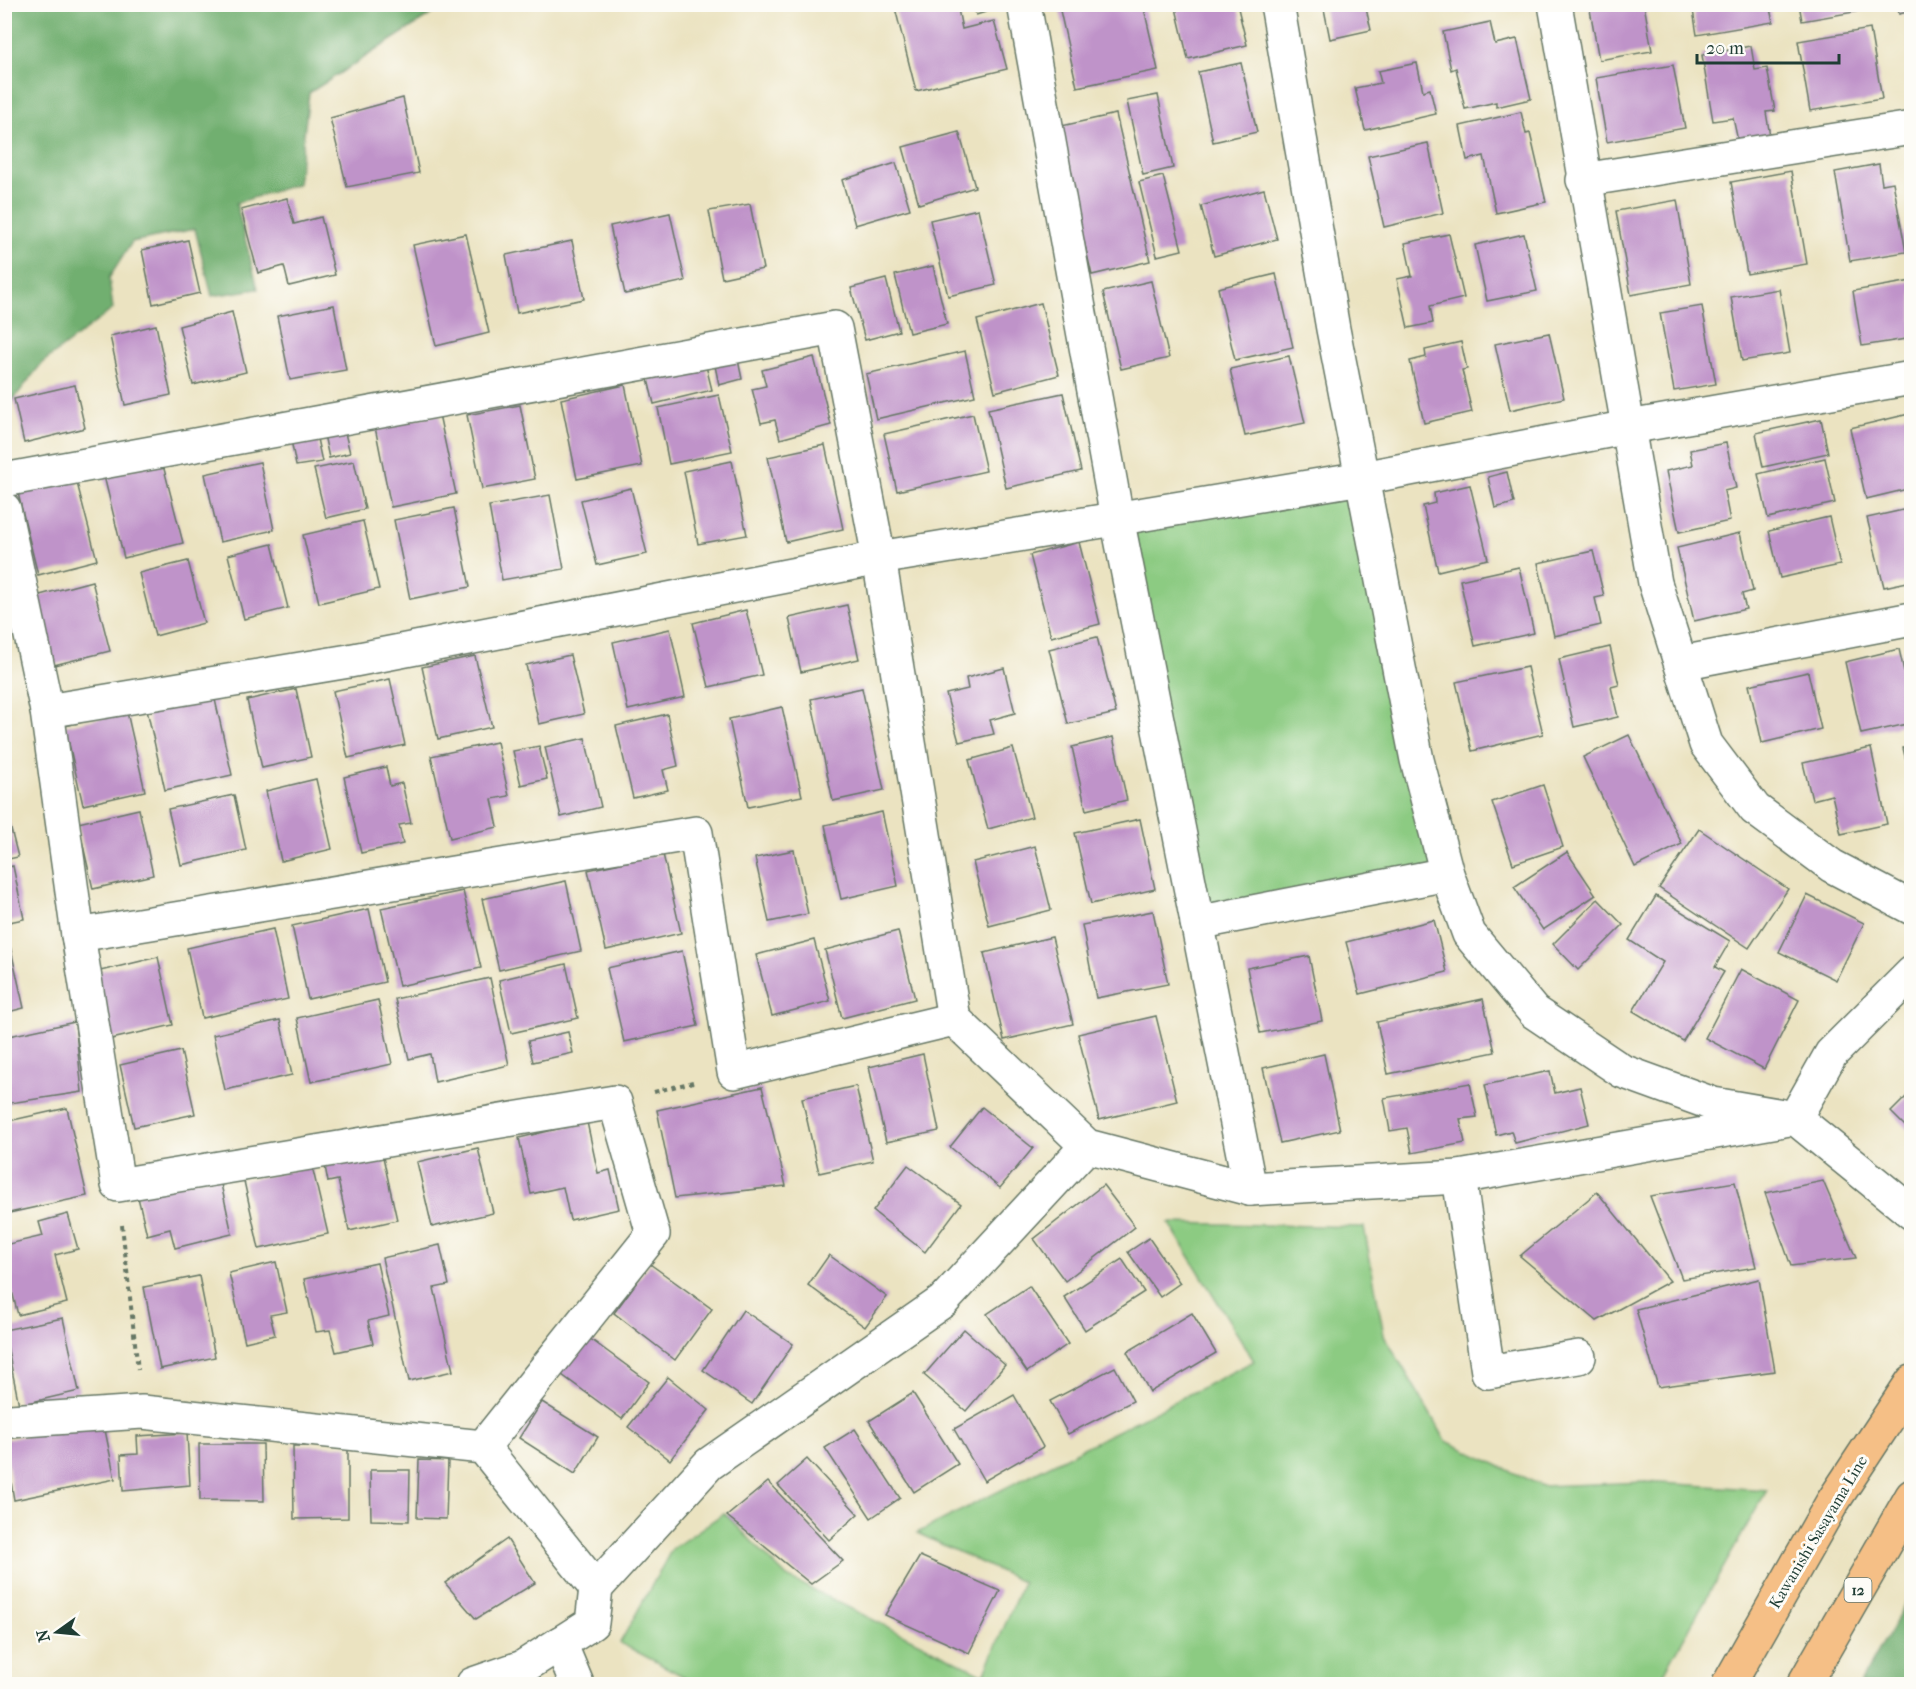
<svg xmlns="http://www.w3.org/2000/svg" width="1916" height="1689" font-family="'IM FELL French Canon',serif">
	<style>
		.green { fill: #8ccb82; stroke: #56845b; stroke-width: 1.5 }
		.forest { fill: #71af70; stroke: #487652; stroke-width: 1.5 }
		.building { fill: #bf93c9 }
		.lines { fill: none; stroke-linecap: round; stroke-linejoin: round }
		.minor-casing { stroke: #667765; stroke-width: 36 }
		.major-casing { stroke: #667765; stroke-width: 36 }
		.path { stroke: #667765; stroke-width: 4; stroke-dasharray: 4.5 4.5; stroke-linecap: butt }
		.minor { stroke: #fff; stroke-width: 33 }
		.major { stroke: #f5bf86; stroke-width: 33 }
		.labels { text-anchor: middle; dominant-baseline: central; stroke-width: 6; stroke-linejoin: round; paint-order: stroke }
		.shield { fill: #fdfcf7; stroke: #62766e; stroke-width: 1.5 }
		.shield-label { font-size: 15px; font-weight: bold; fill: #1f3d34 }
		.street-label { font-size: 16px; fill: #1f3d34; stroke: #fdfcf7 }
	</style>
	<rect width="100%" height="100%" fill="#fdfcf7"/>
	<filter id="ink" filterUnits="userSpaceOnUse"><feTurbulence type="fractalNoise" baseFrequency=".0167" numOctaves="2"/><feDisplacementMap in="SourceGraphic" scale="12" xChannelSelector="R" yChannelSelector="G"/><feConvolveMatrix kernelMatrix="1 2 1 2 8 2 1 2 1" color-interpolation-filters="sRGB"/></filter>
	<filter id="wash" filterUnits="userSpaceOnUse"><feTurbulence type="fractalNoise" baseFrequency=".008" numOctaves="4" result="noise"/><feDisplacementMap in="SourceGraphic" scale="24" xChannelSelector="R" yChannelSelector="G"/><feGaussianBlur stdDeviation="1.35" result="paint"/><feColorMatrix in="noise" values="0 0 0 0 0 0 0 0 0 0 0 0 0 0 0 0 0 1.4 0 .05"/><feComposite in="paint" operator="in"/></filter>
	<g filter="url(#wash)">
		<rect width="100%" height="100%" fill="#ebe3c1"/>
		<g class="green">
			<polygon points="1362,478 1447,874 1197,923 1117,518"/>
			<polygon points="1169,1223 1364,1227 1384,1335 1446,1441 1542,1486 1645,1482 1767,1490 1658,1684 698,1684 620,1643 672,1549 724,1513 787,1577 984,1675 1023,1582 917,1533 1254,1361"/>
		</g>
		<g class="forest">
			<polygon points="5,4 446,4 446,5 309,93 298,184 236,203 258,289 212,296 195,229 132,242 109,278 113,309 42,363 5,410"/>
			<polygon points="1911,1593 1911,1684 1860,1684"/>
		</g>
		<g id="blocks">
			<g class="building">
				<polygon points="894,4 957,4 962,29 994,21 1007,69 916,91"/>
				<polygon points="972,4 1008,4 1008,5 976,15"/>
				<polygon points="1066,4 1143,4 1158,70 1077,87 1059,6"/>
				<polygon points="1175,4 1237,4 1247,45 1188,59"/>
				<polygon points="1323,4 1365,4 1371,30 1330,39"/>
				<polygon points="1465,4 1499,4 1499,5 1467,12"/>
				<polygon points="1589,4 1644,4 1652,51 1599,60"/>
				<polygon points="1703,4 1769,4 1773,22 1697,35 1693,10 1703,8"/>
				<polygon points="1799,4 1865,4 1866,10 1802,21"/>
				<polygon points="1897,4 1912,4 1912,11 1899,14"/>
				<polygon points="1490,22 1495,44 1517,39 1531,99 1496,107 1496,102 1465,109 1456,68 1451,70 1443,32"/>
				<polygon points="1870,29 1882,99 1810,111 1798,41"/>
				<polygon points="1751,46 1755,70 1767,68 1775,111 1766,112 1770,136 1738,141 1733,118 1713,121 1702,55"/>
				<polygon points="1241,63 1257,132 1213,142 1198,72"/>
				<polygon points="1417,63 1423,91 1430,89 1436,114 1365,130 1355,88 1381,83 1378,71"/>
				<polygon points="1673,65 1685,128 1607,142 1596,78"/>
				<polygon points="1158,95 1173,168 1143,175 1127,101"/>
				<polygon points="403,98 419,173 347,187 330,118"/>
				<polygon points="1521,112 1526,134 1530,133 1546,202 1496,213 1484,156 1467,160 1460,126"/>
				<polygon points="1116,114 1150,261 1092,275 1057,127"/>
				<polygon points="959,132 975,187 919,204 903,147"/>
				<polygon points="1428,143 1443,213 1384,227 1368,156"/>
				<polygon points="896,163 910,209 855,225 842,180"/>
				<polygon points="1879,164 1882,184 1893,182 1906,252 1850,261 1835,172"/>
				<polygon points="1791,171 1807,264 1747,274 1731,182"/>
				<polygon points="1163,176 1182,250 1157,256 1139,182"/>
				<polygon points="1264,189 1277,239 1214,256 1201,206"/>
				<polygon points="287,198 294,224 321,217 335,275 289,286 284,266 258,273 241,210"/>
				<polygon points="1677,200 1691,284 1631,295 1616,211"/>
				<polygon points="750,204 763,269 722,278 709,211"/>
				<polygon points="978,209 996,285 948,296 930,220"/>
				<polygon points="670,213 685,281 625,294 610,226"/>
				<polygon points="466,234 489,333 436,346 413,245"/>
				<polygon points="1449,234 1464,298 1430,306 1433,323 1408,328 1397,279 1412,276 1405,243"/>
				<polygon points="1524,234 1537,291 1487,301 1475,245"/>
				<polygon points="188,240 200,293 153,304 142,250"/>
				<polygon points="572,241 584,299 517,313 506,255"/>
				<polygon points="933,266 947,324 909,333 895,275"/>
				<polygon points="1276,274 1293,347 1235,360 1218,288"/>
				<polygon points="886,279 899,331 865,340 851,288"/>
				<polygon points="1151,281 1169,358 1121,369 1103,292"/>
				<polygon points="1912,281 1912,338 1862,346 1853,291"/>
				<polygon points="1779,289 1790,353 1742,361 1731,297"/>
				<polygon points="1041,303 1059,375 995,392 977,320"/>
				<polygon points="334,305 346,370 290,380 277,316"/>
				<polygon points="1702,306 1716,384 1674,391 1660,313"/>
				<polygon points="232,312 246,372 193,385 179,326"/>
				<polygon points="156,325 171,395 125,405 110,336"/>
				<polygon points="1549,333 1564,398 1510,410 1495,344"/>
				<polygon points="1461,342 1467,369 1462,370 1472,412 1424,423 1410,361 1426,357 1425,350"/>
				<polygon points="965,351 975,396 876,419 866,374"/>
				<polygon points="737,355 742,379 719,385 714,361"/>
				<polygon points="1289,356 1305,423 1245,436 1230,369"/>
				<polygon points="814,357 831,425 780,439 775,420 761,423 752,389 766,386 762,370"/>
				<polygon points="705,362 712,390 654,404 647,375"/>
				<polygon points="75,385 85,428 24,443 14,399"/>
				<polygon points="625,385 642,466 577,479 561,399"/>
				<polygon points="1063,393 1081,471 1006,488 988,409"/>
				<polygon points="719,395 732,451 669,464 658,408"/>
				<polygon points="520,405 535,479 482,489 467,415"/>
				<polygon points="439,414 456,494 391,507 375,427"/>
				<polygon points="973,414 986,471 897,491 884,434"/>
				<polygon points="1909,414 1912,488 1866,499 1850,428"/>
				<polygon points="1821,419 1828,453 1763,467 1756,433"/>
				<polygon points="343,425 350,453 329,458 323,430"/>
				<polygon points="316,434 322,462 296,466 291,440"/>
				<polygon points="1726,443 1736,488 1724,491 1730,521 1679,532 1666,471 1693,465 1690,450"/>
				<polygon points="825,445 843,529 786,542 768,457"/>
				<polygon points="1825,458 1835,503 1768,518 1758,474"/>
				<polygon points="162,461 183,543 124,558 104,476"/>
				<polygon points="354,461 365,509 326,518 314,469"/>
				<polygon points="732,461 747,535 698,544 684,471"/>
				<polygon points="260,462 274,530 220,542 205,474"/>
				<polygon points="1507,472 1514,503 1495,508 1488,477"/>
				<polygon points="76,479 97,560 38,575 18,493"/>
				<polygon points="1470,485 1488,559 1438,571 1423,506 1435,503 1434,493"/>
				<polygon points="631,488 647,554 597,565 581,500"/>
				<polygon points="550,495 564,569 502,580 489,506"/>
				<polygon points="454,508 470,587 410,599 394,520"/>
				<polygon points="1912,508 1912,581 1884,587 1867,518"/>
				<polygon points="1829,517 1840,565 1780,578 1769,531"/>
				<polygon points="363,521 379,589 319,603 303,535"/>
				<polygon points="1740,533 1753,591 1742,594 1746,609 1694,621 1677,548"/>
				<polygon points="1079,542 1100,624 1051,637 1030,555"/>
				<polygon points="272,544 288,608 244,619 228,555"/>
				<polygon points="1593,551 1604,596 1595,598 1601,625 1554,636 1538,563"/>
				<polygon points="188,561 204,623 155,636 139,573"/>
				<polygon points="1519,567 1534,633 1475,646 1460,580"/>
				<polygon points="92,581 110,651 54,665 36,596"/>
				<polygon points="847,605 859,659 801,672 789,618"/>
				<polygon points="746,610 762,675 709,687 693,623"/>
				<polygon points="670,629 685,697 628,710 613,642"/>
				<polygon points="1097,637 1116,713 1068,724 1049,649"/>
				<polygon points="1610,647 1619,685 1611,687 1618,717 1574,727 1559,659"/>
				<polygon points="1899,649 1912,707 1912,723 1861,734 1845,662"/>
				<polygon points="570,655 584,714 539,724 526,665"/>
				<polygon points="475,656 492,727 438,739 422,667"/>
				<polygon points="1527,667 1543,734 1472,751 1456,682"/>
				<polygon points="1004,668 1015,713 990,720 994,734 959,742 946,694 968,689 966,678"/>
				<polygon points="1808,672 1821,729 1762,743 1749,685"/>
				<polygon points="390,679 405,745 348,758 333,691"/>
				<polygon points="862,688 884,790 833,801 811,699"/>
				<polygon points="296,689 311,757 262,768 247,700"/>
				<polygon points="214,695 232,775 165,790 147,710"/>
				<polygon points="782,707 802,796 748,807 729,719"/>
				<polygon points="127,712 145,791 83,805 65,726"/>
				<polygon points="667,714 678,766 663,770 668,790 633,798 616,726"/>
				<polygon points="1629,735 1682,844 1635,867 1583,757"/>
				<polygon points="1113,737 1127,800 1086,810 1072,747"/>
				<polygon points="585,738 601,807 561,817 545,747"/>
				<polygon points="497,742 509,796 492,799 498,827 450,838 431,756"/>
				<polygon points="539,746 547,779 521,785 513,751"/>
				<polygon points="1912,746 1912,781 1911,781 1903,748"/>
				<polygon points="1013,748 1032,817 988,829 969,760"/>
				<polygon points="1871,748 1887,824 1841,834 1832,795 1812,800 1803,763"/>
				<polygon points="386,767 390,786 402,783 411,823 399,825 403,844 361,853 344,777"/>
				<polygon points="316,779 332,849 281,861 266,791"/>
				<polygon points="1543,785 1563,847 1513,864 1492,802"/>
				<polygon points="234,795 246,850 181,865 168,809"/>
				<polygon points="4,802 18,857 4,860"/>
				<polygon points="139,809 153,875 93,889 78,823"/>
				<polygon points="882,812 898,886 841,899 825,825"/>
				<polygon points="1140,819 1155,889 1091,904 1075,833"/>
				<polygon points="1699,829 1788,889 1749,948 1659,888"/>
				<polygon points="1035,846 1051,910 989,926 973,862"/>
				<polygon points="794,850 808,914 769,922 755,858"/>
				<polygon points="1567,852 1596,895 1543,930 1514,887"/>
				<polygon points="663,854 681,933 606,950 588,870"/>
				<polygon points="13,866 24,919 4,923 4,868"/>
				<polygon points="566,881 581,951 499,970 482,899"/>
				<polygon points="463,891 481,968 399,986 381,908"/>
				<polygon points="1807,895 1864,923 1836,980 1779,952"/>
				<polygon points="1656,896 1730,941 1715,967 1724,972 1683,1041 1633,1011 1663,962 1629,940"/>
				<polygon points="1598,899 1623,925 1578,970 1553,944"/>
				<polygon points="369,909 385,982 308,999 292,926"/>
				<polygon points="1153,911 1168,984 1096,998 1082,925"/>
				<polygon points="1434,920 1447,972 1360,994 1346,942"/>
				<polygon points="273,929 288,999 202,1018 187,948"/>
				<polygon points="898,931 915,999 842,1018 825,950"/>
				<polygon points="1052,937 1073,1024 1004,1040 984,953"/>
				<polygon points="814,940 830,1001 772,1016 756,955"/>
				<polygon points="9,941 24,1008 4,1013 4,942"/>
				<polygon points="682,951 698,1026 624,1042 607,968"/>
				<polygon points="1309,956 1322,1021 1260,1033 1247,968"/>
				<polygon points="158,957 173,1025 107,1040 92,973"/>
				<polygon points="566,964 578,1018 511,1033 499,980"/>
				<polygon points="1741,969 1799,1000 1764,1069 1705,1038"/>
				<polygon points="490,978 509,1065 435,1082 430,1054 409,1059 395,999"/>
				<polygon points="1483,999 1495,1052 1388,1074 1377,1022"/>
				<polygon points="378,1000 392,1064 311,1082 297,1018"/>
				<polygon points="1156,1016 1177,1101 1099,1120 1078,1034"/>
				<polygon points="280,1020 292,1075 225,1090 213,1035"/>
				<polygon points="75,1022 82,1092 4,1104 4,1037"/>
				<polygon points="568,1032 573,1053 533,1062 528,1041"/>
				<polygon points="181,1051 195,1114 134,1127 120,1065"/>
				<polygon points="923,1054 939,1131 886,1142 869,1067"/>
				<polygon points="1324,1054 1340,1130 1280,1143 1263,1068"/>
				<polygon points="1550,1071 1555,1093 1580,1087 1589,1124 1515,1143 1511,1131 1496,1135 1485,1085"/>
				<polygon points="1470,1083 1477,1117 1460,1119 1465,1143 1412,1153 1407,1128 1390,1131 1384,1098"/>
				<polygon points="856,1086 873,1161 819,1173 802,1098"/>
				<polygon points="762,1087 786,1186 675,1198 657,1110"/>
				<polygon points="1912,1091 1912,1133 1891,1112"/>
				<polygon points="982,1107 1033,1148 1000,1188 950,1147"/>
				<polygon points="67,1108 87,1196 9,1213 4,1194 4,1122"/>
				<polygon points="587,1122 598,1173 610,1170 619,1209 570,1220 563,1187 531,1194 519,1138"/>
				<polygon points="381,1148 397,1220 349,1231 338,1180 328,1182 324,1161"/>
				<polygon points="478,1148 493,1213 432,1227 417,1162"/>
				<polygon points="908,1165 961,1204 925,1252 873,1211"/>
				<polygon points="312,1166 328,1234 259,1249 244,1181"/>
				<polygon points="219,1175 232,1234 175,1248 170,1229 147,1235 137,1193"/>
				<polygon points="1823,1181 1856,1258 1791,1266 1765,1193"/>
				<polygon points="1735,1182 1756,1267 1682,1279 1650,1196"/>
				<polygon points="1103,1185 1135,1227 1065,1281 1034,1239"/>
				<polygon points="1597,1192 1670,1281 1597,1321 1520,1256"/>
				<polygon points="68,1214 78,1249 55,1255 67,1303 18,1315 4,1259 4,1245 43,1236 39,1222"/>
				<polygon points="1149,1238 1180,1283 1160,1297 1128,1252"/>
				<polygon points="440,1245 449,1285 434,1288 453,1371 409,1381 382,1258"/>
				<polygon points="829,1255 887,1297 865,1327 808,1285"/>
				<polygon points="1122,1259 1144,1292 1085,1330 1064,1297"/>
				<polygon points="276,1262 287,1312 270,1315 275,1335 245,1342 229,1273"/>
				<polygon points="377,1263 389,1316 368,1321 373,1344 336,1352 330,1330 316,1332 304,1279"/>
				<polygon points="650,1264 712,1309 675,1360 614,1313"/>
				<polygon points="199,1276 215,1357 160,1369 144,1287"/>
				<polygon points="1759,1279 1775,1371 1658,1387 1636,1309"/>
				<polygon points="1029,1286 1068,1344 1027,1372 987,1314"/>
				<polygon points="743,1310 793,1344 752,1404 703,1370"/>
				<polygon points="1192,1313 1216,1353 1150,1392 1127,1352"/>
				<polygon points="63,1318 79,1391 19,1405 4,1330"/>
				<polygon points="964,1329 1005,1365 966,1411 924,1375"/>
				<polygon points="585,1335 649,1382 622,1419 558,1372"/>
				<polygon points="1115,1367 1133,1401 1068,1434 1050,1401"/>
				<polygon points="668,1377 709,1410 670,1460 628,1427"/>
				<polygon points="913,1393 958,1464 914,1492 869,1421"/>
				<polygon points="1014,1395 1043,1447 984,1481 954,1429"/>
				<polygon points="542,1402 598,1437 575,1474 519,1438"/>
				<polygon points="103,1420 115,1479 14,1500 4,1440"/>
				<polygon points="855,1429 900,1498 871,1518 825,1448"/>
				<polygon points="187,1433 190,1485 123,1491 121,1455 138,1454 137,1436"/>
				<polygon points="199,1444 263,1444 264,1501 200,1500"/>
				<polygon points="293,1446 348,1446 348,1518 294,1519"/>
				<polygon points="807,1459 858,1514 829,1540 778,1485"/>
				<polygon points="419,1460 448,1461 446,1519 417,1518"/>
				<polygon points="370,1470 410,1470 409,1521 371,1520"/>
				<polygon points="768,1482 843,1561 811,1584 727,1516"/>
				<polygon points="507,1539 535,1583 476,1619 445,1583"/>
				<polygon points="920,1556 1000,1591 969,1653 885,1615"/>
			</g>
		</g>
	</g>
	<g filter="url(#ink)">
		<use href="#blocks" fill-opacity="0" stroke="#667765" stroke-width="1.5"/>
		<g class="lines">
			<defs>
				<g id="minor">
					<polyline points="1024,4 1117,518 1250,1189"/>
					<polyline points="1277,4 1333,329 1417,760 1447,874 1469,934 1534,1012 1622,1071 1713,1104 1795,1118 1912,1213"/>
					<polyline points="1555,4 1655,583 1706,744 1755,809 1832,866 1912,908"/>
					<polyline points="1583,180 1912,128"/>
					<polyline points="4,480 835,328 879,558 954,1019 1087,1146 1250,1189 1459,1177 1795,1118 1831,1054 1912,973"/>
					<polyline points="4,509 47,711 78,935 118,1185 615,1102 653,1234 483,1447"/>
					<polyline points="1681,663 1912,619"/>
					<polyline points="47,711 349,661 879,558 1362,478 1629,427 1912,378"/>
					<polyline points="1197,923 1447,874"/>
					<polyline points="78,935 696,833 734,1072 954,1019"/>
					<polyline points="1459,1177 1488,1372 1579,1357"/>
					<polyline points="10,1421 142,1412 483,1447 596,1588 709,1464 943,1301 1087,1146"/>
					<polyline points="560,1643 577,1684"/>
					<polyline points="473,1684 523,1667 592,1623 596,1588"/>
				</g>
				<g id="major">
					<polyline points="1729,1684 1832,1503 1912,1382"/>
					<polyline points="1804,1684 1912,1496"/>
				</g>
			</defs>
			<use href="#minor" class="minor-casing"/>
			<use href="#major" class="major-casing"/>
			<g class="path">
				<polyline points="654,1092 693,1082"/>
				<polyline points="122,1225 138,1370"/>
			</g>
			<use href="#minor" class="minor"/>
			<use href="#major" class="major"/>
		</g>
	</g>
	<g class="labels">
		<rect class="shield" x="1844.5" y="1578" width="27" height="24" rx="4.5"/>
		<g class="shield-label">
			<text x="1858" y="1590">12</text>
		</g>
		<g class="street-label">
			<text transform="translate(1818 1532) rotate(-59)">Kawanishi Sasayama Line</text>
		</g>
	</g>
	<rect width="1916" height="1689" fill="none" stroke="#fdfcf7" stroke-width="24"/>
	<g transform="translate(57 1632) rotate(255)" stroke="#fdfcf7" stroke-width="4.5" paint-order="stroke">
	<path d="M0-4.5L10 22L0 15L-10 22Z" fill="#1f3d34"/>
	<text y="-9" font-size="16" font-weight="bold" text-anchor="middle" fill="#1f3d34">N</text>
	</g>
	<path d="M1697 54v9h142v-9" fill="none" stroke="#1f3d34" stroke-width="3"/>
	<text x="1706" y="54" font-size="18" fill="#1f3d34" stroke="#fdfcf7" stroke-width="4.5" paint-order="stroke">20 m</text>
</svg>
